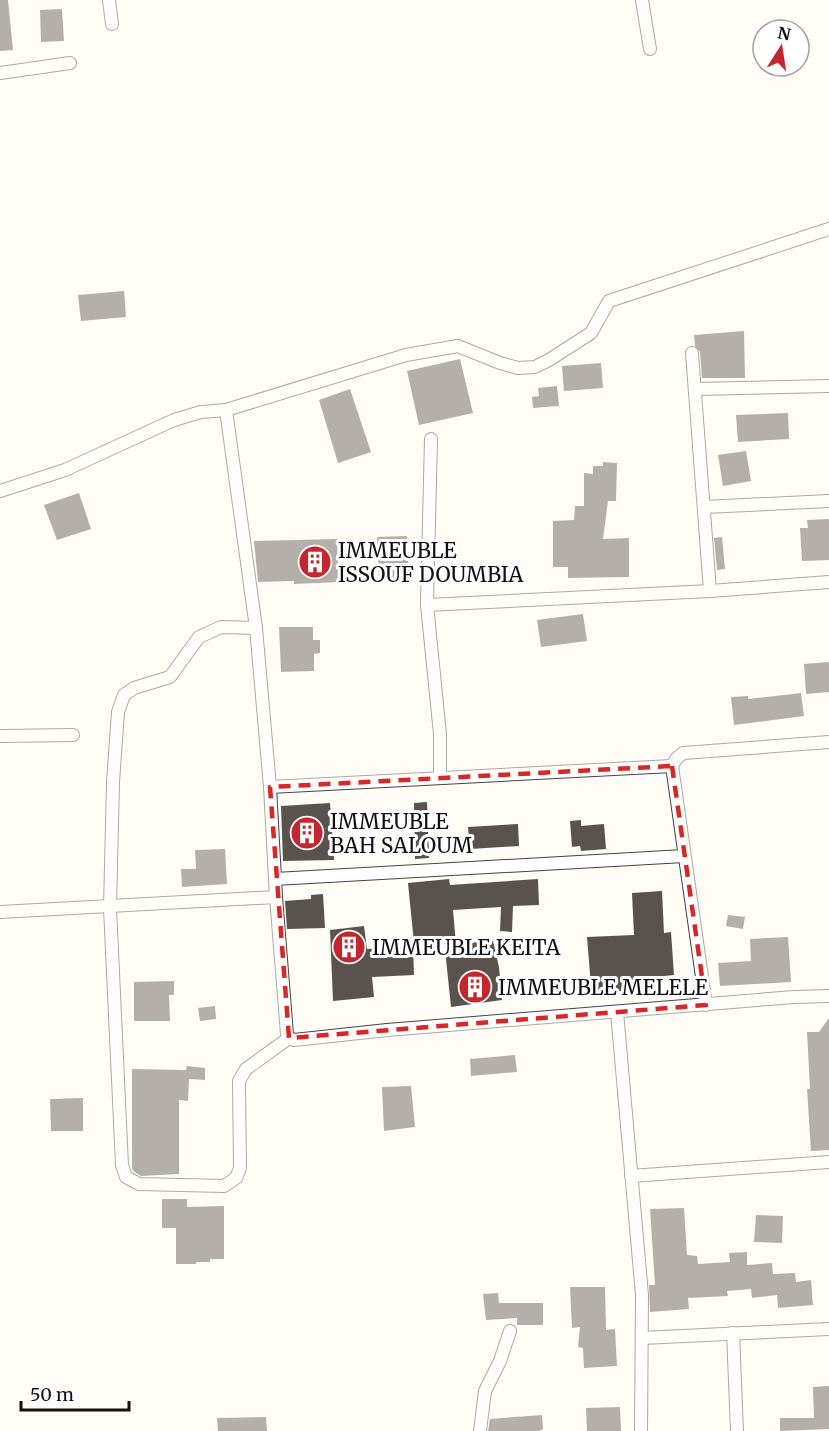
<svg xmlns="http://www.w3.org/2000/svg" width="829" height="1431" font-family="Merriweather,serif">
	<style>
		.building { fill: #5a524d }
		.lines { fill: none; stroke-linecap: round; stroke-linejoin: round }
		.minor-casing { stroke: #444; stroke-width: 14 }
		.minor { stroke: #fff; stroke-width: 12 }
		.marked { fill: none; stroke: #d62828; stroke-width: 4.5; stroke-dasharray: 12 8; stroke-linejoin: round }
		.labels { text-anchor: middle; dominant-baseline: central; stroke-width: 6; stroke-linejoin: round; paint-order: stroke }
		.poi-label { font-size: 21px; fill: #111; stroke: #fff; text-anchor: start }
	</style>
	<rect width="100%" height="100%" fill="#fffdf5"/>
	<g class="building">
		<polygon points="0,0 8,0 13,50 0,51"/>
		<polygon points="62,9 64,41 41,42 40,10"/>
		<polygon points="124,291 126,317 81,321 78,295"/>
		<polygon points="744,331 745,378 702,378 700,352 695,346 694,335"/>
		<polygon points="460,359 473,413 419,425 407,371"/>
		<polygon points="601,363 603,388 564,391 562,366"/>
		<polygon points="557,386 559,406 533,408 532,397 539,396 538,388"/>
		<polygon points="350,389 371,452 338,463 319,400"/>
		<polygon points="788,413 789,439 738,442 736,415"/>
		<polygon points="746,451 751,481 723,486 718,455"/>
		<polygon points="603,462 617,463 616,501 608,501 603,539 629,538 629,577 568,578 568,567 553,567 553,521 574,520 575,506 584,506 584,473 593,474 593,466 603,466"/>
		<polygon points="79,493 91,529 57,540 44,505"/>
		<polygon points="829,519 829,560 802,561 800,528 808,528 807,520"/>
		<polygon points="407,536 409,579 379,580 377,537"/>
		<polygon points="722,537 725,569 717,570 714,538"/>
		<polygon points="337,539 339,582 294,584 294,581 258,582 254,541"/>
		<polygon points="583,614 587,641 541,647 537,620"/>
		<polygon points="279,627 313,627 313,640 320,640 320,653 314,654 314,671 281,672"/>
		<polygon points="829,662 829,692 806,694 804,664"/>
		<polygon points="801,693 804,716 734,725 731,697 748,696 748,699"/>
		<polygon points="427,802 429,858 415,859 414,803"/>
		<polygon points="330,803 334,860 283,861 281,806"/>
		<polygon points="581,820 581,826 604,824 606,849 581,851 580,846 572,847 570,821"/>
		<polygon points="518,824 519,846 470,849 468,827"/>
		<polygon points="225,849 227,884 182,887 181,869 196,869 195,850"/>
		<polygon points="449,879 450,885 538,879 539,905 513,906 512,932 500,931 501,907 453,910 456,944 493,941 499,967 502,1000 451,1007 444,940 414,943 408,883"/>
		<polygon points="662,891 664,933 671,932 674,975 654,977 655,988 609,992 609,997 592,998 587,937 634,935 632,893"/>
		<polygon points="323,894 325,928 287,929 285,901 311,899 311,895"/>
		<polygon points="728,915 745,917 743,929 726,926"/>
		<polygon points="364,926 367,949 413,946 414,975 372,977 374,997 333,1001 330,930"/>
		<polygon points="788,937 791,982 720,986 718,963 751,961 750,939"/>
		<polygon points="174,981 174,995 169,995 170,1021 134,1021 134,982"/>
		<polygon points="215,1006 216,1019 200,1021 198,1008"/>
		<polygon points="829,1018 829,1150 811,1151 807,1089 810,1089 807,1032 819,1032"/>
		<polygon points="515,1055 517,1072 471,1076 470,1059"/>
		<polygon points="187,1066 205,1068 205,1080 189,1079 188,1101 179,1100 179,1174 141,1176 133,1171 132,1168 132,1069 186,1070"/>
		<polygon points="411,1086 415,1127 384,1131 382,1087"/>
		<polygon points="83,1098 83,1131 51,1131 50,1099"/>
		<polygon points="162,1199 187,1199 187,1207 224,1206 224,1259 210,1259 210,1262 196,1262 196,1264 176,1264 176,1228 162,1228"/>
		<polygon points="684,1208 687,1255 697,1256 698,1264 730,1262 729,1253 747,1252 747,1265 772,1263 773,1274 795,1273 796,1282 811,1280 813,1305 778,1308 777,1295 752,1298 751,1289 727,1291 728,1296 688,1298 689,1309 650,1312 649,1285 655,1285 650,1209"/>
		<polygon points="756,1215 783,1216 782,1243 754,1242"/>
		<polygon points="570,1287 605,1287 606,1330 615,1329 617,1366 584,1368 583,1348 578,1347 580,1327 572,1328"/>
		<polygon points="498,1293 499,1303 543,1303 543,1325 517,1325 517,1318 486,1320 483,1294"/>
		<polygon points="829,1386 829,1429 780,1431 780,1418 814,1418 813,1387"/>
		<polygon points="620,1407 621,1431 587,1431 586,1408"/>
		<polygon points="542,1415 543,1429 539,1431 488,1431 490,1419"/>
		<polygon points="266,1417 267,1431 218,1431 217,1418"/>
	</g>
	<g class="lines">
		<defs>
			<g id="minor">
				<polyline points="109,0 112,24"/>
				<polyline points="642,0 650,49"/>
				<polyline points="0,73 70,63"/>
				<polyline points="692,353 710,591"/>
				<polyline points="695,389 829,386"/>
				<polyline points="431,439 427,605 440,734 440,776"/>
				<polyline points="0,491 65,470 174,420 201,412 226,410 406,355 458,346 500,363 518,368 535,367 549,360 591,333 609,301 829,229"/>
				<polyline points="704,507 829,501"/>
				<polyline points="427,605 710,591 829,582"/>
				<polyline points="256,628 221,627 199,637 170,677 134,688 124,695 118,712 113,782 110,908 122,1165 126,1177 139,1184 224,1186 236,1178 240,1168 239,1081 246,1069 289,1038"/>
				<polyline points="0,736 73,735"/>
				<polyline points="270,787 672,766"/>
				<polyline points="275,879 684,856"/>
				<polyline points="276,897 287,1034 289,1038 294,1040 387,1030 794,997 829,996"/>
				<polyline points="0,912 276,897 270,787 256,628 226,410"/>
				<polyline points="706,1005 672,766 676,759 683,753 829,742"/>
				<polyline points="617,1012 642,1295 641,1431"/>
				<polyline points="631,1176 829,1162"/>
				<polyline points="733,1333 737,1431"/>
				<polyline points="642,1338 829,1329"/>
				<polyline points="480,1431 485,1391 500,1361 510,1331"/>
			</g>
		</defs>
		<use href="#minor" class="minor-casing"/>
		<use href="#minor" class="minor"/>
	</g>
	<path d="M0 0H829V1431H0ZM672,766l34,239 -417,33 -19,-251z" fill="#fffdf5" fill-opacity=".55" fill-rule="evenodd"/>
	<path class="marked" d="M672,766l34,239 -417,33 -19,-251z"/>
	<defs>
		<symbol id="building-disc" viewBox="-11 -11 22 22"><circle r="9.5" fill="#c4262e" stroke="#fff"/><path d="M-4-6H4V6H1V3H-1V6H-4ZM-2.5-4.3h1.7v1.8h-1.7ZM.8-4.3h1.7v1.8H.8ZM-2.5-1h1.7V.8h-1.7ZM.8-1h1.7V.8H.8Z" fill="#fff"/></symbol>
	</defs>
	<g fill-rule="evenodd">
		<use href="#building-disc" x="296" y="543" width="38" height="38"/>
		<use href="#building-disc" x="288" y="814" width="38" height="38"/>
		<use href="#building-disc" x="330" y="928" width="38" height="38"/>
		<use href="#building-disc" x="456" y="968" width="38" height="38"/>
	</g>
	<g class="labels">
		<g class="poi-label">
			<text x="338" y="550">IMMEUBLE<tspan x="338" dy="24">ISSOUF DOUMBIA</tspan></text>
			<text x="330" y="821">IMMEUBLE<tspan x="330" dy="24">BAH SALOUM</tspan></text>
			<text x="372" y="947">IMMEUBLE KEITA</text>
			<text x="498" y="987">IMMEUBLE MELELE</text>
		</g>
	</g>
	<g transform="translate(781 48) rotate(12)"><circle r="28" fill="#ffffff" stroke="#a0a0a0" stroke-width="1.5"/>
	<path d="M0-4.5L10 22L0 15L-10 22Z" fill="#c4262e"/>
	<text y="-9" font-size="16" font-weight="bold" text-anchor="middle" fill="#111111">N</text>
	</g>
	<path d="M21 1401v9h108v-9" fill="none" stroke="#111111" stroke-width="3"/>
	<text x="30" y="1401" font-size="18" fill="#111111" stroke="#ffffff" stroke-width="4.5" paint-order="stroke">50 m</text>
</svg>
